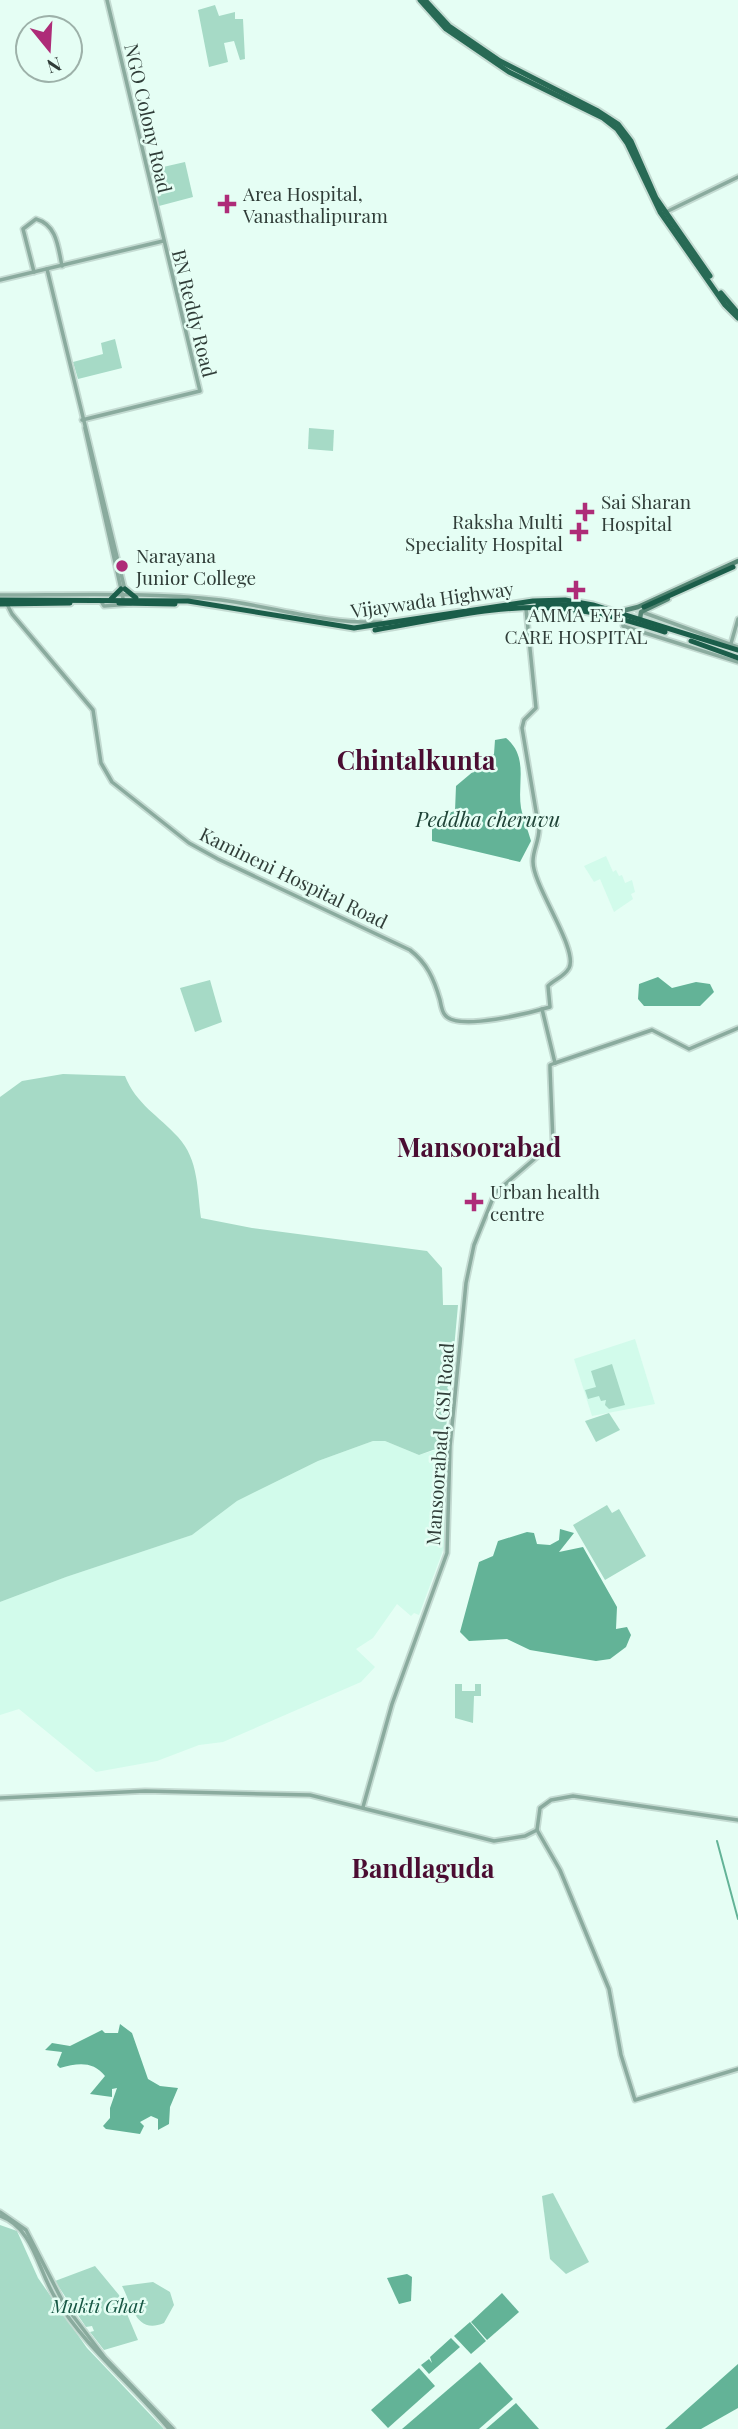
<svg xmlns="http://www.w3.org/2000/svg" width="738" height="2429" font-family="'Playfair Display',serif">
	<style>
		.built { fill: #d2fbeb }
		.green { fill: #a6dac6 }
		.water { fill: #63b397 }
		.lines { fill: none; stroke-linecap: round; stroke-linejoin: round }
		.stream { stroke: #63b397; stroke-width: 2 }
		.trunk-tunnel { stroke: #c1d7ce; stroke-width: 5; stroke-dasharray: 5 2.5; stroke-linecap: butt }
		.tertiary-casing { stroke: #c4dbd2; stroke-width: 7 }
		.secondary-casing { stroke: #c4dbd2; stroke-width: 8 }
		.primary-casing { stroke: #c4dbd2; stroke-width: 9 }
		.trunk-casing { stroke: #c4dbd2; stroke-width: 9 }
		.tertiary { stroke: #8aab9e; stroke-width: 3.5 }
		.secondary { stroke: #548573; stroke-width: 4.5 }
		.primary { stroke: #286a55; stroke-width: 5 }
		.trunk { stroke: #1b5e4a; stroke-width: 5 }
		.poi-dot { fill: #ae2c78; stroke: #e5fef4; stroke-width: 2.5 }
		.labels { text-anchor: middle; dominant-baseline: central; stroke-width: 5; stroke-linejoin: round; paint-order: stroke }
		.street-label { font-size: 19px; fill: #303d38; stroke: #e5fef4 }
		.poi-label { font-size: 19px; fill: #303d38; stroke: #e5fef4; text-anchor: start }
		.park-label { font-size: 19px; font-style: italic; fill: #165643; stroke: #e5fef4 }
		.water-label { font-size: 21px; font-style: italic; fill: #1e4236; stroke: #e5fef4 }
		.district-label { font-size: 26px; font-weight: bold; fill: #4b0d32; stroke: #e5fef4 }
	</style>
	<rect width="100%" height="100%" fill="#e5fef4"/>
	<g class="built">
		<polygon points="606,856 613,872 616,870 619,876 622,875 625,883 632,880 635,892 631,894 633,899 614,912 600,879 594,882 584,866"/>
		<polygon points="635,1339 655,1404 592,1416 574,1359"/>
		<polygon points="373,1441 385,1441 419,1455 446,1447 446,1488 439,1497 446,1511 445,1545 419,1615 414,1613 411,1616 397,1604 373,1638 356,1649 375,1667 361,1682 223,1742 199,1745 157,1761 96,1772 19,1709 0,1715 0,1602 66,1577 192,1535 237,1501 318,1461"/>
	</g>
	<g class="green">
		<polygon points="215,5 219,16 235,12 235,19 243,19 245,59 240,60 234,41 224,43 228,62 209,67 198,10"/>
		<polygon points="185,162 193,197 159,206 150,170"/>
		<polygon points="115,339 122,368 78,379 73,362 103,354 101,343"/>
		<polygon points="309,428 334,430 333,451 308,449"/>
		<polygon points="210,980 222,1022 195,1032 180,988"/>
		<path d="M63,1074l62,2c11,28 34,40 53,61 21,23 19,53 23,81l51,10 175,23 15,17 1,37h15l-7,77 -4,6 3,3 -6,55 -25,9 -34,-14h-12l-55,20 -81,40 -45,34 -126,42 -66,25v-505l22,-16z"/>
		<polygon points="612,1364 625,1405 609,1409 605,1405 606,1400 601,1401 599,1396 588,1399 585,1390 596,1387 591,1371"/>
		<polygon points="609,1413 620,1430 596,1442 585,1421"/>
		<polygon points="607,1505 612,1513 619,1509 646,1556 605,1580 573,1525"/>
		<polygon points="455,1684 462,1684 462,1691 475,1691 475,1684 481,1684 481,1696 474,1696 473,1723 455,1718"/>
		<polygon points="553,2193 589,2262 566,2274 550,2259 542,2196"/>
		<polygon points="0,2225 17,2231 38,2278 87,2348 164,2429 0,2429"/>
		<polygon points="95,2266 119,2295 138,2340 104,2350 90,2332 94,2331 92,2326 86,2327 73,2308 76,2306 74,2302 70,2304 55,2281"/>
		<path d="M153,2282l17,10 4,13 -10,18c-28,12 -32,-18 -42,-37z"/>
	</g>
	<g class="water">
		<path d="M506,738c23,19 11,45 15,70 2,11 7,22 10,33l-11,21 -88,-21v-23l23,-7 1,-25 38,-32 1,-14z"/>
		<polygon points="658,977 672,988 696,982 710,984 714,992 700,1006 644,1006 638,999 639,984"/>
		<polygon points="560,1529 574,1533 559,1552 583,1547 617,1607 616,1629 627,1627 631,1635 626,1647 610,1659 596,1661 530,1650 507,1639 469,1641 460,1632 479,1562 493,1556 498,1541 527,1532 534,1533 537,1544 550,1545 559,1540"/>
		<path d="M120,2024l12,9 16,46 12,7 18,2 -8,19 -1,17 -11,6v-11l-7,-3 -11,6 4,4 -4,8 -34,-5 -3,-3 7,-8v-10l7,-20 -5,1v8l-22,-3 15,-18c-12,-15 -27,-13 -45,-8l-3,-3 5,-13 -17,-2 7,-7 18,3 32,-16 3,3h13z"/>
		<polygon points="407,2274 412,2277 411,2301 399,2304 387,2278"/>
		<polygon points="502,2293 519,2312 487,2340 471,2322"/>
		<polygon points="470,2322 486,2341 471,2354 454,2336"/>
		<polygon points="451,2338 460,2347 429,2374 421,2365 429,2359 432,2363 430,2357"/>
		<polygon points="480,2362 513,2399 479,2429 402,2429"/>
		<polygon points="738,2364 738,2408 701,2429 665,2429"/>
		<polygon points="419,2368 435,2386 388,2428 371,2410"/>
		<polygon points="516,2403 539,2429 486,2429"/>
	</g>
	<g class="lines">
		<polyline class="stream" points="717,1841 738,1919"/>
		<polyline class="trunk-tunnel" points="613,614 627,615 644,607"/>
		<defs>
			<g id="tertiary">
				<polyline points="664,213 738,177"/>
				<polyline points="47,269 125,590"/>
				<path d="M34,272l-11,-43 13,-10c21,6 22,28 26,47"/>
				<polyline points="0,280 163,241"/>
				<polyline points="82,420 200,391 107,0"/>
				<polyline points="85,428 123,598"/>
				<path d="M0,595c73,0 148,-3 221,5 54,7 104,24 160,22"/>
				<polyline points="102,603 104,606 131,604"/>
				<path d="M7,604l5,10 81,96 8,53 11,19 77,61 29,16 192,91c17,13 24,29 30,50 1,5 2,12 5,15 12,17 88,-3 105,-8l-2,-21c7,-7 16,-9 21,-18 10,-19 -37,-83 -36,-107 0,-11 6,-20 6,-32l-17,-101 2,-8 12,-12 -10,-99"/>
				<polyline points="642,612 738,647"/>
				<polyline points="623,620 623,626 738,662"/>
				<polyline points="730,647 738,619"/>
				<polyline points="542,1009 555,1063"/>
				<polyline points="555,1063 652,1030 689,1049 738,1028"/>
				<polyline points="0,1798 145,1791 310,1795 494,1841 525,1836 537,1830"/>
				<polyline points="363,1807 392,1704 447,1553 450,1446 466,1283 474,1245 495,1193 553,1143 550,1069 550,1065 555,1063"/>
				<polyline points="537,1830 560,1870 609,1989 621,2055 635,2100 738,2069"/>
				<polyline points="537,1830 540,1808 551,1800 573,1796 738,1820"/>
				<polyline points="0,2212 26,2230 64,2304 105,2358 173,2429"/>
				<path d="M0,2216c34,12 38,55 56,83 31,50 76,85 113,130"/>
			</g>
			<g id="secondary">
				<polyline points="618,612 638,607 738,561"/>
				<polyline points="640,619 641,612 668,599"/>
			</g>
			<g id="primary">
				<polyline points="420,0 446,29 509,72 603,118 617,129 627,143 660,212 725,305 738,318"/>
				<polyline points="425,0 449,26 500,61 598,111 618,124 631,141 656,198 710,276"/>
				<polyline points="721,293 738,313"/>
			</g>
			<g id="trunk">
				<polyline points="125,589 136,598"/>
				<polyline points="111,599 121,589"/>
				<polyline points="0,600 188,601 354,628 533,601 565,600 593,605 738,650"/>
				<polyline points="119,603 175,604"/>
				<polyline points="0,604 70,603"/>
				<polyline points="538,604 574,605 598,610"/>
				<polyline points="644,607 733,567"/>
				<path d="M375,630c61,-10 129,-28 191,-21 34,3 67,13 99,23"/>
				<polyline points="691,641 738,658"/>
			</g>
		</defs>
		<use href="#tertiary" class="tertiary-casing"/>
		<use href="#secondary" class="secondary-casing"/>
		<use href="#primary" class="primary-casing"/>
		<use href="#trunk" class="trunk-casing"/>
		<use href="#tertiary" class="tertiary"/>
		<use href="#secondary" class="secondary"/>
		<use href="#primary" class="primary"/>
		<use href="#trunk" class="trunk"/>
	</g>
	<g class="poi-dot">
		<path d="M223.5 193.5h7v7h7v7h-7v7h-7v-7h-7v-7h7z"/>
		<path d="M581.5 501.5h7v7h7v7h-7v7h-7v-7h-7v-7h7z"/>
		<path d="M575.5 521.5h7v7h7v7h-7v7h-7v-7h-7v-7h7z"/>
		<circle cx="122" cy="566" r="7"/>
		<path d="M572.5 579.5h7v7h7v7h-7v7h-7v-7h-7v-7h7z"/>
		<path d="M470.5 1191.5h7v7h7v7h-7v7h-7v-7h-7v-7h7z"/>
	</g>
	<g class="labels">
		<g class="street-label">
			<text transform="translate(149 118) rotate(77)">NGO Colony Road</text>
			<text transform="translate(195 313) rotate(76)">BN Reddy Road</text>
			<text transform="translate(432 599) rotate(-8)">Vijaywada Highway</text>
			<text transform="translate(294 877) rotate(26)">Kamineni Hospital Road</text>
			<text transform="translate(439 1444) rotate(-86)">Mansoorabad, GSI Road</text>
		</g>
		<g class="poi-label">
			<text x="243" y="193">Area Hospital,<tspan x="243" dy="22">Vanasthalipuram</tspan></text>
			<text x="601" y="501">Sai Sharan<tspan x="601" dy="22">Hospital</tspan></text>
			<text x="563" y="521" text-anchor="end">Raksha Multi<tspan x="563" dy="22">Speciality Hospital</tspan></text>
			<text x="136" y="555">Narayana<tspan x="136" dy="22">Junior College</tspan></text>
			<text x="576" y="614" text-anchor="middle">AMMA EYE<tspan x="576" dy="22">CARE HOSPITAL</tspan></text>
			<text x="490" y="1191">Urban health<tspan x="490" dy="22">centre</tspan></text>
		</g>
		<g class="park-label">
			<text x="98" y="2305">Mukti Ghat</text>
		</g>
		<g class="water-label">
			<text x="488" y="818">Peddha cheruvu</text>
		</g>
		<g class="district-label">
			<text x="416" y="759">Chintalkunta</text>
			<text x="479" y="1146">Mansoorabad</text>
			<text x="423" y="1867">Bandlaguda</text>
		</g>
	</g>
	<g transform="translate(49 49) rotate(162)"><circle r="33" fill="#e5fef4" stroke="#9db1a9" stroke-width="2"/>
	<path d="M0-5L12 26L0 18L-12 26Z" fill="#ae2c78"/>
	<text y="-10" font-size="19" font-weight="bold" text-anchor="middle" fill="#303d38">N</text>
	</g>
</svg>
